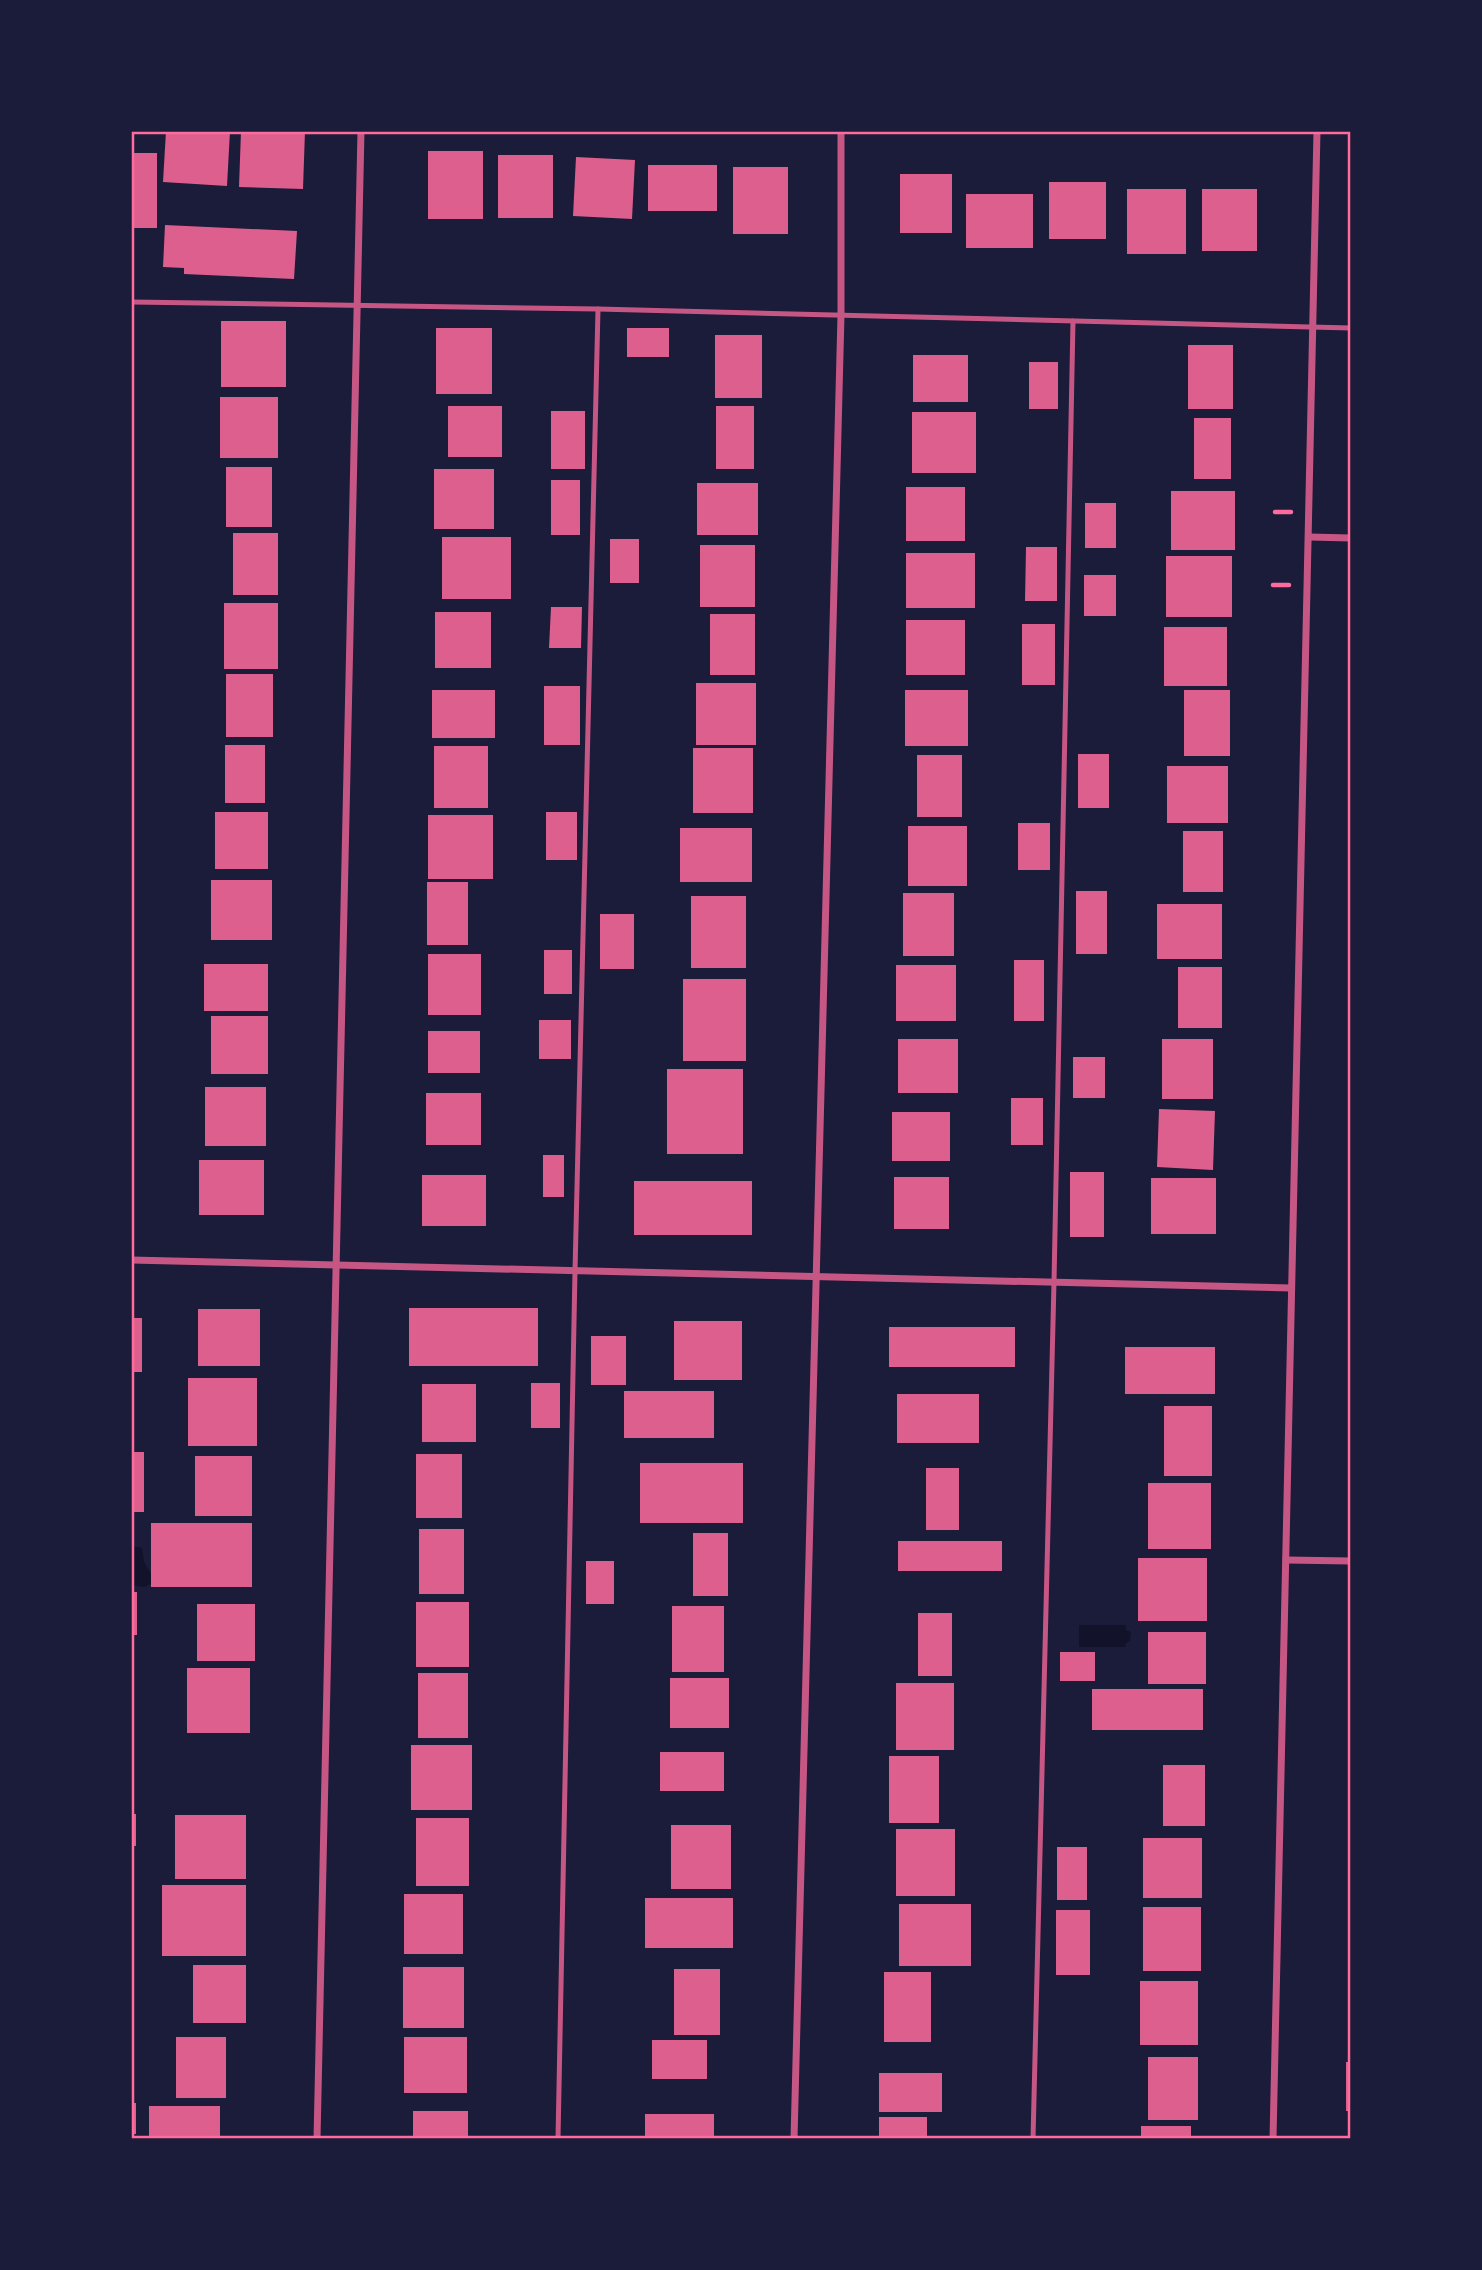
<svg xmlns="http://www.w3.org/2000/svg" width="1482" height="2270" font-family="'DM Sans',sans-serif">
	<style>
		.water { fill: #12122b }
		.building { fill: #dd5f8e }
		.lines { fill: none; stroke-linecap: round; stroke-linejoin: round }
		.path { stroke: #ff6b9d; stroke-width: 4.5 }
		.service { stroke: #c65784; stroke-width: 5 }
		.minor { stroke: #c65784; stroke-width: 7 }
		.neatline { fill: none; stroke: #ff6b9d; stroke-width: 2.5 }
	</style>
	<rect width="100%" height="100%" fill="#1b1b3a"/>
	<g class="water">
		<polygon points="131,1546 142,1548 144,1562 153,1577 150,1584 144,1587 131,1585"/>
		<polygon points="1079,1625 1126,1625 1126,1630 1131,1632 1130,1641 1126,1643 1125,1647 1079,1647"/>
	</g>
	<g class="building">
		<polygon points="166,131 230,131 227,186 163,182"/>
		<polygon points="241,131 305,131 303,189 239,187"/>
		<rect x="428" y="151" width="55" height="68"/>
		<rect x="131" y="153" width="26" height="75"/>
		<rect x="498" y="155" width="55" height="63"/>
		<polygon points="576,157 635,160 632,219 573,216"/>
		<rect x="648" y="165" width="69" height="46"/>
		<rect x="733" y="167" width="55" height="67"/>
		<rect x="900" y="174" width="52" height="59"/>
		<rect x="1049" y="182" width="57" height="57"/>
		<rect x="1127" y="189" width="59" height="65"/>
		<rect x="1202" y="189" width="55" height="62"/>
		<rect x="966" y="194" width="67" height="54"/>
		<polygon points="165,225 297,231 294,279 184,274 184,268 163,267"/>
		<rect x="221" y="321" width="65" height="66"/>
		<rect x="436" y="328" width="56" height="66"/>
		<rect x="627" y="328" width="42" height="29"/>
		<rect x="715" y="335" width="47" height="63"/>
		<rect x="1188" y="345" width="45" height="64"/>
		<rect x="913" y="355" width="55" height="47"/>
		<rect x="1029" y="362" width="29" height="47"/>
		<rect x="220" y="397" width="58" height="61"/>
		<rect x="448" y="406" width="54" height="51"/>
		<rect x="716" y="406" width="38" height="63"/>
		<rect x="551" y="411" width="34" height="58"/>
		<rect x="912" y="412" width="64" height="61"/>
		<rect x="1194" y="418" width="37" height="61"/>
		<rect x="226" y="467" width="46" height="60"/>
		<rect x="434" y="469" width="60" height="60"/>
		<rect x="551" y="480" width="29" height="55"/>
		<rect x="697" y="483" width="61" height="52"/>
		<rect x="906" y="487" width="59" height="54"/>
		<rect x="1171" y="491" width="64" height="59"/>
		<rect x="1085" y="503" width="31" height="45"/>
		<rect x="233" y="533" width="45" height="62"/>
		<rect x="442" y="537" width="69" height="62"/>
		<rect x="610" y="539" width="29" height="44"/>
		<rect x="700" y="545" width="55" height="62"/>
		<polygon points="1026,547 1057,547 1057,601 1025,601"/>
		<rect x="906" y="553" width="69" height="55"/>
		<rect x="1166" y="556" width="66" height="61"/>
		<rect x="1084" y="575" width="32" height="41"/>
		<rect x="224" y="603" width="54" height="66"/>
		<polygon points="551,607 582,607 581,648 549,648"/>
		<rect x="435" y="612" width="56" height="56"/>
		<rect x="710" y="614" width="45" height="61"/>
		<rect x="906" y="620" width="59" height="55"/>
		<rect x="1022" y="624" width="33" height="61"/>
		<rect x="1164" y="627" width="63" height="59"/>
		<rect x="226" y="674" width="47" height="63"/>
		<rect x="696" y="683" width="60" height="62"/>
		<rect x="544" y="686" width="36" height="59"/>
		<rect x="432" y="690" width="63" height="48"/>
		<rect x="905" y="690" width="63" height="56"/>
		<rect x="1184" y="690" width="46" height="66"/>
		<rect x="225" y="745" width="40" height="58"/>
		<rect x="434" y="746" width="54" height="62"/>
		<rect x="693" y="748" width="60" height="65"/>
		<rect x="1078" y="754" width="31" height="54"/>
		<rect x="917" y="755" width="45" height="62"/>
		<rect x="1167" y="766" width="61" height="57"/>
		<rect x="215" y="812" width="53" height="57"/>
		<rect x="546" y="812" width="31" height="48"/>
		<rect x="428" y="815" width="65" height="64"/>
		<rect x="1018" y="823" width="32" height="47"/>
		<rect x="908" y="826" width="59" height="60"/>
		<rect x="680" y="828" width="72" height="54"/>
		<rect x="1183" y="831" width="40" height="61"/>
		<rect x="211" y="880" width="61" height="60"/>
		<rect x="427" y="882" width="41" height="63"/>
		<rect x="1076" y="891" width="31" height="63"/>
		<rect x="903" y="893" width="51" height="63"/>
		<rect x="691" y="896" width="55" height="72"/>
		<rect x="1157" y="904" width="65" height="55"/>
		<rect x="600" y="914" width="34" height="55"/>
		<rect x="544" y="950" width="28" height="44"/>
		<rect x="428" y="954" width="53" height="61"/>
		<rect x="1014" y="960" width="30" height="61"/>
		<rect x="204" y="964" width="64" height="47"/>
		<rect x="896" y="965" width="60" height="56"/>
		<rect x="1178" y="967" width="44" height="61"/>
		<rect x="683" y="979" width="63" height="82"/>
		<rect x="211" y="1016" width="57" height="58"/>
		<rect x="539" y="1020" width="32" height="39"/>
		<rect x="428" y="1031" width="52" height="42"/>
		<rect x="898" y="1039" width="60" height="54"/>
		<rect x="1162" y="1039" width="51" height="60"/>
		<rect x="1073" y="1057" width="32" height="41"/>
		<rect x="667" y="1069" width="76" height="85"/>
		<rect x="205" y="1087" width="61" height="59"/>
		<rect x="426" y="1093" width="55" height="52"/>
		<rect x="1011" y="1098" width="32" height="47"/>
		<polygon points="1159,1109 1215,1111 1213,1170 1157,1167"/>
		<rect x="892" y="1112" width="58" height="49"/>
		<rect x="543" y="1155" width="21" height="42"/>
		<rect x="199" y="1160" width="65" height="55"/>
		<rect x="1070" y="1172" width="34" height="65"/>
		<rect x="422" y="1175" width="64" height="51"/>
		<rect x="894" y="1177" width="55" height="52"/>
		<rect x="1151" y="1178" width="65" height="56"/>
		<rect x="634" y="1181" width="118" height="54"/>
		<rect x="409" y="1308" width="129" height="58"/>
		<rect x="198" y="1309" width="62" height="57"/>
		<rect x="131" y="1318" width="11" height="54"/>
		<rect x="674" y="1321" width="68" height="59"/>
		<rect x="889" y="1327" width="126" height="40"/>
		<rect x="591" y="1336" width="35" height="49"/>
		<rect x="1125" y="1347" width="90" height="47"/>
		<rect x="188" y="1378" width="69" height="68"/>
		<rect x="531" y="1383" width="29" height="45"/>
		<rect x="422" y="1384" width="54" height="58"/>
		<rect x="624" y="1391" width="90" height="47"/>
		<rect x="897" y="1394" width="82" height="49"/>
		<rect x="1164" y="1406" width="48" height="70"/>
		<rect x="131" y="1452" width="13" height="60"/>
		<rect x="416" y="1454" width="46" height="64"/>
		<rect x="195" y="1456" width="57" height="60"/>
		<rect x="640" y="1463" width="103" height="60"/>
		<rect x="926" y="1468" width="33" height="62"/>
		<rect x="1148" y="1483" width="63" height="66"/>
		<rect x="151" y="1523" width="101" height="64"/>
		<rect x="419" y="1529" width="45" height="65"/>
		<rect x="693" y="1533" width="35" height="63"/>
		<rect x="898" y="1541" width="104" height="30"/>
		<rect x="1138" y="1558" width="69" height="63"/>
		<rect x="586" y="1561" width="28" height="43"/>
		<rect x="131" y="1592" width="6" height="43"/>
		<rect x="416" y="1602" width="53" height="65"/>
		<rect x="197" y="1604" width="58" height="57"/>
		<rect x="672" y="1606" width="52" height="66"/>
		<rect x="918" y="1613" width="34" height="63"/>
		<rect x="1148" y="1632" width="58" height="52"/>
		<rect x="1060" y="1652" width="35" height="29"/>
		<rect x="187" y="1668" width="63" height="65"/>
		<rect x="418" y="1673" width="50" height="65"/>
		<rect x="670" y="1678" width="59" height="50"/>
		<rect x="896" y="1683" width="58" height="67"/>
		<rect x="1092" y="1689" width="111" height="41"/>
		<rect x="411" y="1745" width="61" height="65"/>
		<rect x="660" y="1752" width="64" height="39"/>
		<rect x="889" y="1756" width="50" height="67"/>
		<rect x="1163" y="1765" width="42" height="61"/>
		<rect x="131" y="1814" width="5" height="32"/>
		<rect x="175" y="1815" width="71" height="64"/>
		<rect x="416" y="1818" width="53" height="68"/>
		<rect x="671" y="1825" width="60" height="64"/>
		<rect x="896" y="1829" width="59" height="67"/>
		<rect x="1143" y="1838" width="59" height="60"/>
		<rect x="1057" y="1847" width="30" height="53"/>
		<rect x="162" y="1885" width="84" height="71"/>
		<rect x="404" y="1894" width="59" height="60"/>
		<rect x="645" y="1898" width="88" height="50"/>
		<rect x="899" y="1904" width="72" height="62"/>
		<rect x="1143" y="1907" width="58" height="64"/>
		<rect x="1056" y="1910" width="34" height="65"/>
		<rect x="193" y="1965" width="53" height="58"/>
		<rect x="403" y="1967" width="61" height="61"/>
		<rect x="674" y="1969" width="46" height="66"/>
		<rect x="884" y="1972" width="47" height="70"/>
		<rect x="1140" y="1981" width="58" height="64"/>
		<rect x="176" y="2037" width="50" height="61"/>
		<rect x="404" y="2037" width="63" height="56"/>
		<rect x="652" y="2040" width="55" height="39"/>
		<rect x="1148" y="2057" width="50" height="63"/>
		<rect x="1346" y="2062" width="5" height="49"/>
		<rect x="879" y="2073" width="63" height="39"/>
		<rect x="131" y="2103" width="5" height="31"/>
		<rect x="149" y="2106" width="71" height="33"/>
		<rect x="413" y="2111" width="55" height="28"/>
		<rect x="645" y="2114" width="69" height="25"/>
		<rect x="879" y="2117" width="48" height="22"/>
		<rect x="1141" y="2126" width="50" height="13"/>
	</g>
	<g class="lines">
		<g class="path">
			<polyline points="1275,512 1291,512"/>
			<polyline points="1273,585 1289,585"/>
		</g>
		<g class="service">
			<polyline points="131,302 598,309 1351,328"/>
			<polyline points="558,2139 575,1271 598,309"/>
			<polyline points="1033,2139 1054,1282 1073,321"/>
		</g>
		<g class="minor">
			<polyline points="1309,537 1351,538"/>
			<polyline points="131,1260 1291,1288"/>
			<polyline points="1286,1560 1351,1561"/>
			<polyline points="317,2139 361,131"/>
			<polyline points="794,2139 841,315 841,131"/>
			<polyline points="1273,2139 1317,131"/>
		</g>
	</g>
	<rect width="1482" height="2270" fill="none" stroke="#1b1b3a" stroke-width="266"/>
	<rect x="133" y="133" width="1216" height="2004" class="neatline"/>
</svg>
